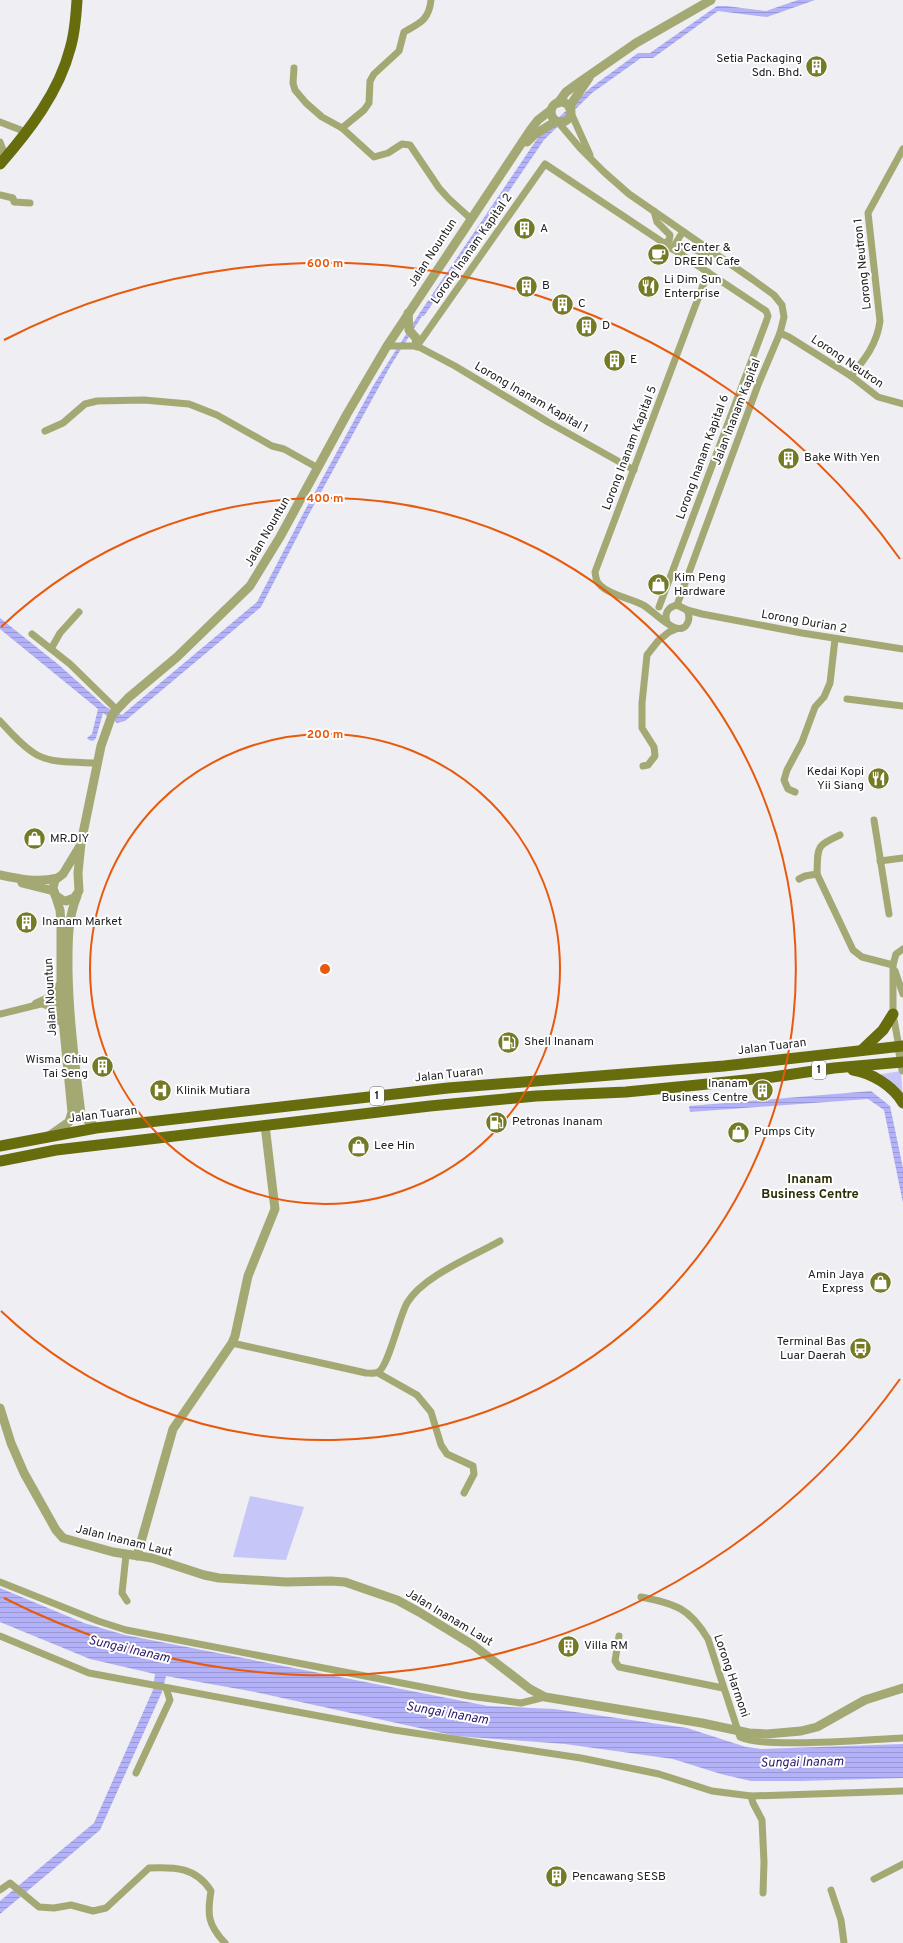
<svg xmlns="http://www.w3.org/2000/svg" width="903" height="1943" font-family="Overpass,sans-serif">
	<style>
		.grass { fill: #c7c6f8 }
		.water { fill: url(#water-rules) }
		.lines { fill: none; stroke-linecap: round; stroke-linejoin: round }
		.minor { stroke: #a4a974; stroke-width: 7 }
		.tertiary { stroke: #a4a974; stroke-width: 9 }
		.primary { stroke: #676c0c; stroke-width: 11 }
		.ring { fill: none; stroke: #e8590c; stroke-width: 2 }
		.labels { text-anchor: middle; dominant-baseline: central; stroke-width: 4; stroke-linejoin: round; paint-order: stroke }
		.shield { fill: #fff; stroke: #646465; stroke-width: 1 }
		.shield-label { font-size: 11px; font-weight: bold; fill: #212123 }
		.poi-label { font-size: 12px; fill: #212123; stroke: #fff; text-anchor: start }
		.street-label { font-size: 12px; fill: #212123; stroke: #fff }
		.neighbourhood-label { font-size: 13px; font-weight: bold; fill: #2a2c03; stroke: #fff }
		.water-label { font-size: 13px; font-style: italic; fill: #2a1869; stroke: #fff }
		.centre { fill: #e8590c; stroke: #fff; stroke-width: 2 }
		.ring-label { font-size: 12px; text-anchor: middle; font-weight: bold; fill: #e8590c; stroke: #fff; stroke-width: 4; stroke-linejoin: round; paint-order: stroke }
	</style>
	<defs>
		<pattern id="water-rules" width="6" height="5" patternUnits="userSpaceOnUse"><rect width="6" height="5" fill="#b3b1f8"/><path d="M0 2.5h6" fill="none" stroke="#9a98d4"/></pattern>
	</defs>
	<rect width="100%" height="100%" fill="#eeeef3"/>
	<g class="grass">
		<polygon points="901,1071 903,1099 876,1075"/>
		<polygon points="250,1496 304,1507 286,1560 233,1557"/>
	</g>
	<g class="water">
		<polygon points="798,0 815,0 767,17 718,11 653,58 641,58 592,93 544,140 424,316 422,316 391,365 309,514 261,607 125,721 117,723 103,713 96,738 93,741 89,740 87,738 92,734 98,709 0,629 0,618 59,665 106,707 122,715 257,602 304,512 373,386 419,314 539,136 589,89 638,53 650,53 717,6 726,6 766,11"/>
		<polygon points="871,1091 890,1106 903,1168 903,1203 884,1110 868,1099 690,1112 689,1106"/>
		<polygon points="0,1588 84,1623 125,1635 488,1706 554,1709 687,1728 746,1747 762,1749 903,1744 903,1778 800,1781 751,1781 721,1774 673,1759 565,1744 456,1736 255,1692 166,1676 162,1692 100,1830 0,1914 0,1901 94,1823 153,1690 155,1674 90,1659 0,1622"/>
	</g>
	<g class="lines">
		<g class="minor">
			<polyline points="294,68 293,83 295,90 306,103 322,117 342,128 374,157 388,153 402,144 410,145 439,188 449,199 470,218"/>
			<polyline points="571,113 590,155"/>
			<polyline points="0,122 26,132"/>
			<polyline points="558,122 580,148 604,172 629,194 752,279 774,295 782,305 784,317 780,333 758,385 677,605"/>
			<path d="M342,128l22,-18 5,-7 1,-22 4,-7 25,-23 5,-19c16,-9 25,-12 27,-32"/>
			<polyline points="0,142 3,150 2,162"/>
			<polyline points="0,195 13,198 14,202 30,203"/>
			<polyline points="654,211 657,222 670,235 669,241 663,243"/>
			<polyline points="672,249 682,233"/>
			<path d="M681,254c5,-11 13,-4 22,-1 3,2 8,1 12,1"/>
			<polyline points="780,333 789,337 851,376 878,397 903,404"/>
			<polyline points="387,346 417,346"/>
			<polyline points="417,346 545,164 766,311 768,316 766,322 659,607"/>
			<polyline points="417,346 455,366 548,422 634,470"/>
			<path d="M851,376c14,-17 26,-32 29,-55l-12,-108 35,-64"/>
			<polyline points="45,431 63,423 85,404 97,401 144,400 189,404 217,415 272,446 284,449 318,468"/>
			<polyline points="687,610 702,614 802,633 903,649"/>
			<path d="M667,622c-3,-9 1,-15 10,-17l10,5c2,4 3,7 1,12 -8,20 -35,-12 -45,-17 -11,-6 -33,-10 -42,-19 -5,-4 -5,-8 -6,-14l113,-300"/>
			<polyline points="32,634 70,664 116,709"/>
			<polyline points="51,649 60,633 79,612"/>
			<polyline points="847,699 903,706"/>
			<path d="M0,721c11,12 23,26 37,34 17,9 42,7 61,8"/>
			<polyline points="643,766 648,765 655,756 654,747 642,728 642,703 647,655 658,641 669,632 676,629"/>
			<polyline points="795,792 788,789 784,780 787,770 802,742 815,707 824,697 830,683 835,639"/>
			<polyline points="874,820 889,914"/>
			<polyline points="880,861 903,858"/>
			<path d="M817,874c1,-27 -2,-28 23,-39"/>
			<polyline points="799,879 805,876 817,874 853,950 862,957 893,965"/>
			<polyline points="895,971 903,994"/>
			<polyline points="0,1014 61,999"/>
			<polyline points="899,1047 893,1014 893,965 896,954 903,949"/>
			<path d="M232,1343l134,30c4,0 9,1 12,-1 10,-4 21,-55 29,-69 16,-27 65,-46 93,-62"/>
			<polyline points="378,1373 417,1395 431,1412 441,1445 447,1454 473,1466 474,1474 464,1493"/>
			<polyline points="126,1555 122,1593 127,1601"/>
			<polyline points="0,1582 98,1621 126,1630 469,1696 521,1703 545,1697"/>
			<path d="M641,1597c34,7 48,10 67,42l32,98c22,12 132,2 163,1"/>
			<polyline points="0,1636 89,1673 394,1730 581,1758 659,1774 712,1791 751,1796 903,1791"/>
			<polyline points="619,1636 615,1661 619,1667 723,1688"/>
			<polyline points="136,1773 170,1700 166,1688"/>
			<polyline points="751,1796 753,1803 762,1820 764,1862 763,1893"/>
			<polyline points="874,1879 903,1864"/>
			<path d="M0,1890l10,-7 29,24 15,1 17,-3 22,6 13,-3 43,-40c26,-1 47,-1 62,23 -4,24 -3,34 14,52"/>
			<polyline points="831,1890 841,1920 844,1943"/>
		</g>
		<g class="tertiary">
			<circle cx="561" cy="112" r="10"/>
			<polyline points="558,103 566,92 577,84 636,43 711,0"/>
			<polyline points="569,107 589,78"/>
			<polyline points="527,142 534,135 556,121"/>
			<polyline points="408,313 409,330 416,338 417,346"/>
			<path d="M0,875c18,4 39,8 57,3"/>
			<polyline points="22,883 54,891"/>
			<polyline points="55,895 62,900 66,901 74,898 79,891 78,873 81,843 101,746 112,715 128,698 177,657 250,586 280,537 347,414 387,346 531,129 538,120 551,110"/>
			<path d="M77,896c-10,24 -9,49 -9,75 1,48 7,95 13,143l15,14"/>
			<polyline points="43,1003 55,1008 60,1021"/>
			<polyline points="36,1004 51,997 60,985"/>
			<polyline points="899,1047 903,1070"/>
			<polyline points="49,1136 69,1122 72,1112 61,999 61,923 60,910 53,888 55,880 63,874 80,846"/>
			<polyline points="0,1408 11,1443 24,1473 56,1530 63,1538 113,1552 152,1558 204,1575 219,1578 286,1582 331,1581 345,1582 365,1589 397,1600 419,1612 473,1645 530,1689 545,1697 702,1723 749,1733 767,1734 801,1731 817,1727 865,1700 903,1688"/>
			<polyline points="137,1556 173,1429 232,1343 235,1336 248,1276 275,1209 265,1125"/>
		</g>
		<g class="primary">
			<path d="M0,164c29,-33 59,-72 70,-115 5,-16 6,-32 7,-49"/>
			<polyline points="862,1050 883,1030 893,1014"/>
			<path d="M853,1070c19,3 40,16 50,33"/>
			<polyline points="0,1146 96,1128 448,1088 724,1066 903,1046"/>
			<polyline points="0,1161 56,1150 430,1106 536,1096 626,1092 698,1085 773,1077 834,1068 903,1062"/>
		</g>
	</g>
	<g class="ring">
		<circle cx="325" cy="969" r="235"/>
		<path d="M1 627A471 471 0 1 1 1 1311"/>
		<path d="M900 1379A706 706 0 0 1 4 1598M4 340A706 706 0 0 1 900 559"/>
	</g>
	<defs>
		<symbol id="building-disc" viewBox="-11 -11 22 22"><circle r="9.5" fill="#757a24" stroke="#fff"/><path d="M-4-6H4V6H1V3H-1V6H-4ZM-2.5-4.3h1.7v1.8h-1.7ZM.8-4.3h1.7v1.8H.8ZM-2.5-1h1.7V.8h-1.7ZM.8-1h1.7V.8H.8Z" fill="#fff"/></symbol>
		<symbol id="cafe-disc" viewBox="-11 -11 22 22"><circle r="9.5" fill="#757a24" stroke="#fff"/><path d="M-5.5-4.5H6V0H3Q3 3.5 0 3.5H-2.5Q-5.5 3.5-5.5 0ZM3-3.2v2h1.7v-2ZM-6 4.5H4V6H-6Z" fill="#fff"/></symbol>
		<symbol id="restaurant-disc" viewBox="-11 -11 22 22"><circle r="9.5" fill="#757a24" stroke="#fff"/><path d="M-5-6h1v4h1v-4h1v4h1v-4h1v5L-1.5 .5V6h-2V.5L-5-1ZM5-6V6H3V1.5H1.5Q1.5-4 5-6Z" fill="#fff"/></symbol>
		<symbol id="shop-disc" viewBox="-11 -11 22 22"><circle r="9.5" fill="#757a24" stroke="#fff"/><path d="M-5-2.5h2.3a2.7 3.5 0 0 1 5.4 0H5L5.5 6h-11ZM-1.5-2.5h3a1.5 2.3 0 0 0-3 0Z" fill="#fff"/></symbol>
		<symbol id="fuel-disc" viewBox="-11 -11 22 22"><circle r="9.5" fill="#757a24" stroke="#fff"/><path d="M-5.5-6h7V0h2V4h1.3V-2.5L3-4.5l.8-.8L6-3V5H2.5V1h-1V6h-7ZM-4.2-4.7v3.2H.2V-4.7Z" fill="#fff"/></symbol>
		<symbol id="hospital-disc" viewBox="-11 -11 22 22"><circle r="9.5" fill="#757a24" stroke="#fff"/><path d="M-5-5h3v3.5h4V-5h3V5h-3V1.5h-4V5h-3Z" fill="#fff"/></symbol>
		<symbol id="bus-disc" viewBox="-11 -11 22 22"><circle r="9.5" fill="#757a24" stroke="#fff"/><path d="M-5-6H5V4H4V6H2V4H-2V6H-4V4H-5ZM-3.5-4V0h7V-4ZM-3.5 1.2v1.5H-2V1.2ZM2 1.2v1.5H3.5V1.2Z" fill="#fff"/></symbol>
	</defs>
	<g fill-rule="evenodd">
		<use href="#building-disc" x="804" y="54" width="25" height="25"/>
		<use href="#building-disc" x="512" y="216" width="25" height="25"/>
		<use href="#cafe-disc" x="646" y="242" width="25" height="25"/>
		<use href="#building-disc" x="514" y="274" width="25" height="25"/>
		<use href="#restaurant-disc" x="636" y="274" width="25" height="25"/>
		<use href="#building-disc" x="550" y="292" width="25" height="25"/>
		<use href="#building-disc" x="574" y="314" width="25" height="25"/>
		<use href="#building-disc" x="602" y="348" width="25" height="25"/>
		<use href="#building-disc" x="776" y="446" width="25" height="25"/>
		<use href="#shop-disc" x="646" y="572" width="25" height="25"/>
		<use href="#restaurant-disc" x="866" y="766" width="25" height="25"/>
		<use href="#shop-disc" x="22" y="826" width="25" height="25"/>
		<use href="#building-disc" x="14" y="910" width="25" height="25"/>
		<use href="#fuel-disc" x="496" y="1030" width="25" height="25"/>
		<use href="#building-disc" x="90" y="1054" width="25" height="25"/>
		<use href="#hospital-disc" x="148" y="1078" width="25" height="25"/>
		<use href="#building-disc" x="750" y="1078" width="25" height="25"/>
		<use href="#fuel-disc" x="484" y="1110" width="25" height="25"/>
		<use href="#shop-disc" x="726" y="1120" width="25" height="25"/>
		<use href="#shop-disc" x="346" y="1134" width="25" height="25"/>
		<use href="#shop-disc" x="868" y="1270" width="25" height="25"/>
		<use href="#bus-disc" x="848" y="1336" width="25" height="25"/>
		<use href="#building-disc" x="556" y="1634" width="25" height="25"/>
		<use href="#building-disc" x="544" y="1864" width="25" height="25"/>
	</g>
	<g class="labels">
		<g class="shield">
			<rect x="812" y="1061" width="14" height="18" rx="3"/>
			<rect x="370" y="1087" width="14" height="18" rx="3"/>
		</g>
		<g class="shield-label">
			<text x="819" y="1070">1</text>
			<text x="377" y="1096">1</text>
		</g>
		<g class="poi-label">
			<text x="802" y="59" text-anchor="end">Setia Packaging<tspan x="802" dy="14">Sdn. Bhd.</tspan></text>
			<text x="540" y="229">A</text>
			<text x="674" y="248">J’Center &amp;<tspan x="674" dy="14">DREEN Cafe</tspan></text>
			<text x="664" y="280">Li Dim Sun<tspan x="664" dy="14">Enterprise</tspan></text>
			<text x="542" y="286">B</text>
			<text x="578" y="304">C</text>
			<text x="602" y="326">D</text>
			<text x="630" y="360">E</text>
			<text x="804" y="458">Bake With Yen</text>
			<text x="674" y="578">Kim Peng<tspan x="674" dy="14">Hardware</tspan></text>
			<text x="864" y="772" text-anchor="end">Kedai Kopi<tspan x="864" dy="14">Yii Siang</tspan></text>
			<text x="50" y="839">MR.DIY</text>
			<text x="42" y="922">Inanam Market</text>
			<text x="524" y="1042">Shell Inanam</text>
			<text x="88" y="1060" text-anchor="end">Wisma Chiu<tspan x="88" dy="14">Tai Seng</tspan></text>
			<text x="748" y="1084" text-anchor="end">Inanam<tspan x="748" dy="14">Business Centre</tspan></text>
			<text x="176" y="1091">Klinik Mutiara</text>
			<text x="512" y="1122">Petronas Inanam</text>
			<text x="754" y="1132">Pumps City</text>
			<text x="374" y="1146">Lee Hin</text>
			<text x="864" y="1275" text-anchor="end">Amin Jaya<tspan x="864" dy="14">Express</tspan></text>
			<text x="846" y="1342" text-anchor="end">Terminal Bas<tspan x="846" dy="14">Luar Daerah</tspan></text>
			<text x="584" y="1646">Villa RM</text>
			<text x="572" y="1877">Pencawang SESB</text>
		</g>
		<g class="street-label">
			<text transform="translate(472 249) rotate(-55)">Lorong Inanam Kapital 2</text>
			<text transform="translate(433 253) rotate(-57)">Jalan Nountun</text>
			<text transform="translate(863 264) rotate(-96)">Lorong Neutron 1</text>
			<text transform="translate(847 362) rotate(34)">Lorong Neutron</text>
			<text transform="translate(531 398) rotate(30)">Lorong Inanam Kapital 1</text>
			<text transform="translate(737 412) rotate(-69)">Jalan Inanam Kapital</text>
			<text transform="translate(630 448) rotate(-69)">Lorong Inanam Kapital 5</text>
			<text transform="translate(703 457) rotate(-70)">Lorong Inanam Kapital 6</text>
			<text transform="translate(268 532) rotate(-60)">Jalan Nountun</text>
			<text transform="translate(804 622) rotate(10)">Lorong Durian 2</text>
			<text transform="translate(51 997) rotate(-93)">Jalan Nountun</text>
			<text transform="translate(772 1047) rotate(-7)">Jalan Tuaran</text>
			<text transform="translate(449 1075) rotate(-6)">Jalan Tuaran</text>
			<text transform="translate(103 1115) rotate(-7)">Jalan Tuaran</text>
			<text transform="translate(124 1541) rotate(14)">Jalan Inanam Laut</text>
			<text transform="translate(449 1618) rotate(31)">Jalan Inanam Laut</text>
			<text transform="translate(731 1676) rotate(71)">Lorong Harmoni</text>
		</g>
		<g class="neighbourhood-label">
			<text x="810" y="1180">Inanam<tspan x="810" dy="15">Business Centre</tspan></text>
		</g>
		<g class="water-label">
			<text transform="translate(129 1650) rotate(13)">Sungai Inanam</text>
			<text transform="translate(447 1714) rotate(10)">Sungai Inanam</text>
			<text transform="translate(802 1763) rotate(-1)">Sungai Inanam</text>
		</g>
	</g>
	<circle cx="325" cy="969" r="6" class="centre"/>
	<g class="ring-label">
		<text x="325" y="267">600 m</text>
		<text x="325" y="502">400 m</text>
		<text x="325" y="738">200 m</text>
	</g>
</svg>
